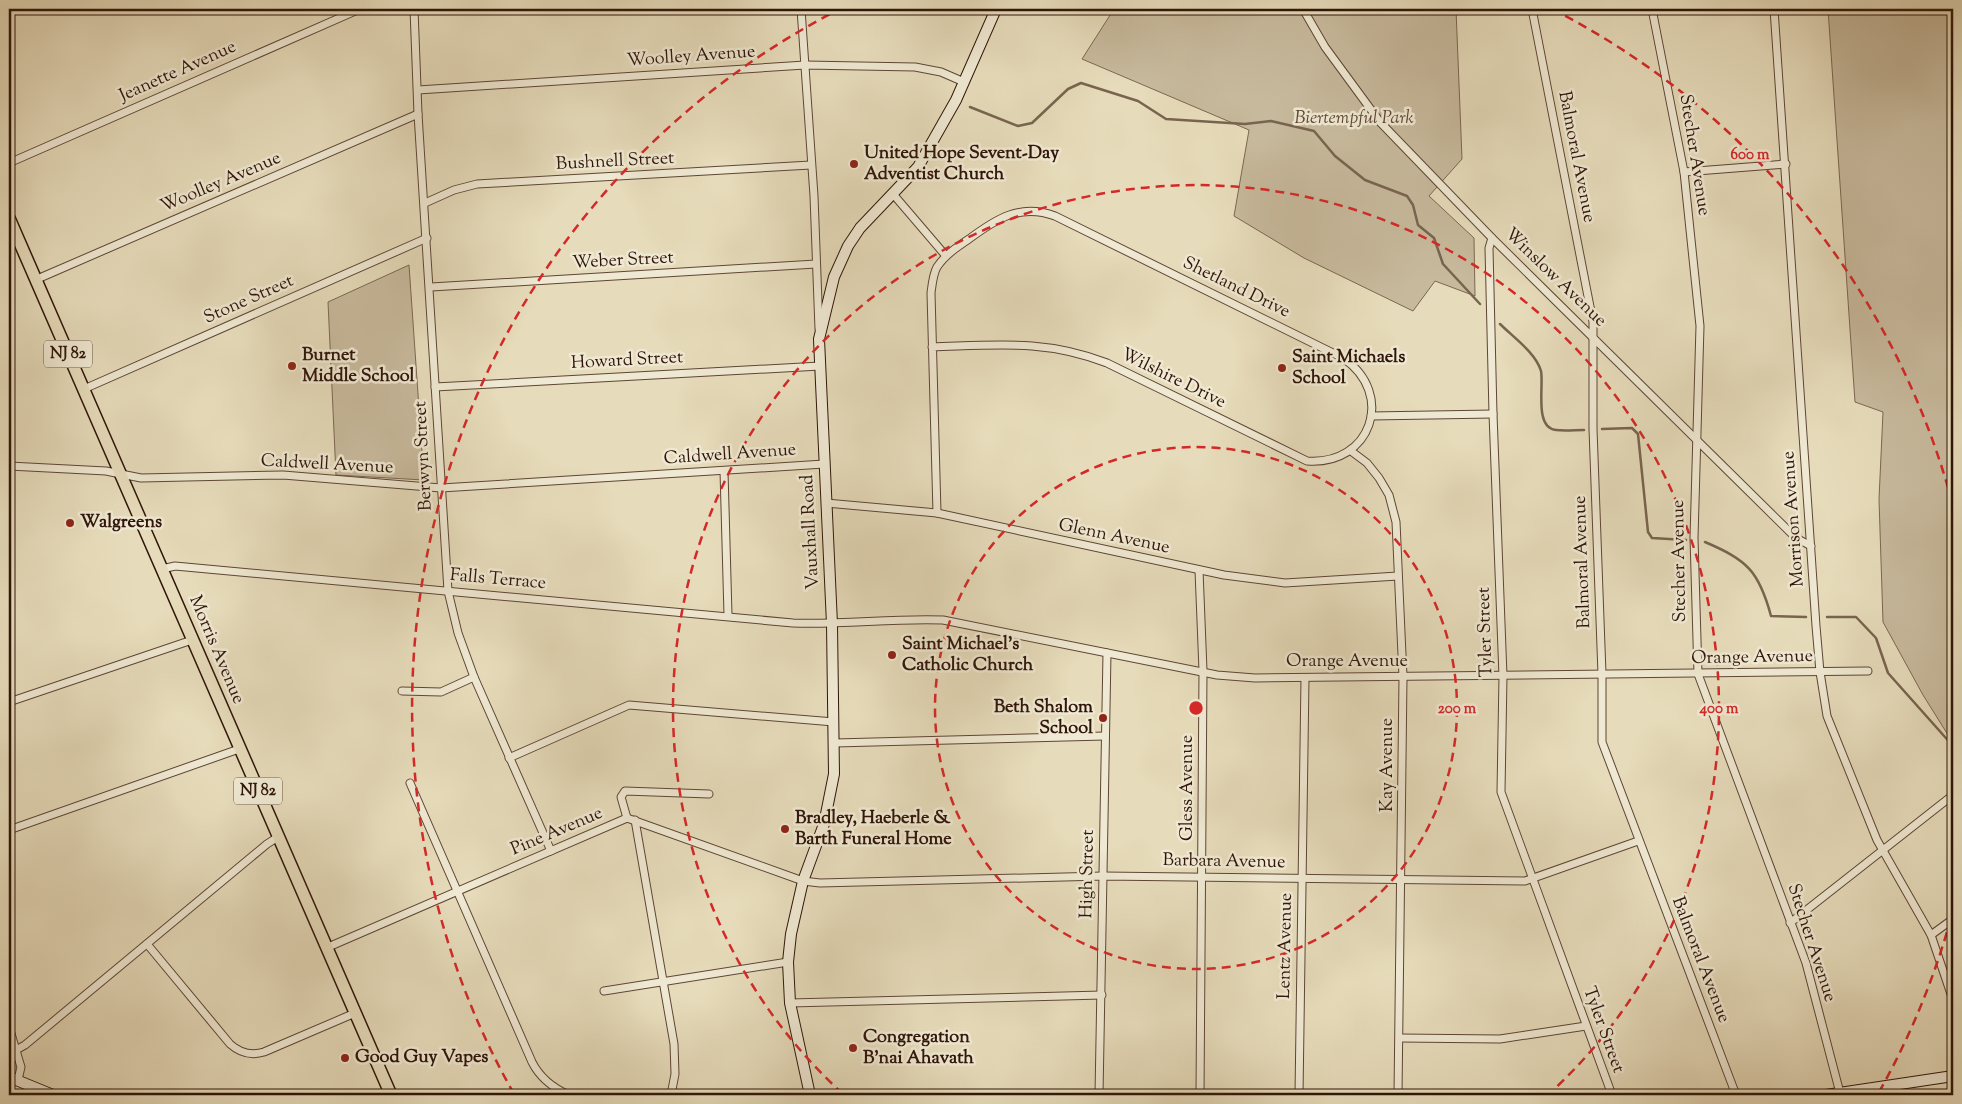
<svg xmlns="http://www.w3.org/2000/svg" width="1962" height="1104" font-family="'Sorts Mill Goudy',serif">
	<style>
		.green { fill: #c7b99c; stroke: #7b6752 }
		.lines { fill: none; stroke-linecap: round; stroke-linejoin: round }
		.stream { stroke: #78644f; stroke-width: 2.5 }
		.street-casing { stroke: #5d4635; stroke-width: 9 }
		.secondary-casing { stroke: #2f1509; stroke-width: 12 }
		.primary-casing { stroke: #2f1509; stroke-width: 14 }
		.street { stroke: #efe8d2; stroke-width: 7 }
		.secondary { stroke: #efe8d2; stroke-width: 10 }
		.primary { stroke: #e6dbba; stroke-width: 11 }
		.ring { fill: none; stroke: #d62828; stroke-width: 2.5; stroke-dasharray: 9 6 }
		.poi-dot { fill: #8f2418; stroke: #efe8d2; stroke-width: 2 }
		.labels { text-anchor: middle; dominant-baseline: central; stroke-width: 5; stroke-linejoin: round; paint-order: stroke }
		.shield { fill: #efe8d2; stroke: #695445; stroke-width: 1 }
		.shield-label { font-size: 16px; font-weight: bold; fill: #2f1509 }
		.street-label { font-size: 18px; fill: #2f1509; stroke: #efe8d2 }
		.park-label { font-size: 18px; font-style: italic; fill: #5d4635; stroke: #efe8d2 }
		.poi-label { font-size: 18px; font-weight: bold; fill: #2f1509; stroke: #efe8d2; text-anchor: start }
		.centre { fill: #d62828; stroke: #efe8d2; stroke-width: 2.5 }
		.ring-label { font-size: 15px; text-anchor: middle; font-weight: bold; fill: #d62828; stroke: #efe8d2; stroke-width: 5; stroke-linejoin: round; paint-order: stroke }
	</style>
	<rect width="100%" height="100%" fill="#e6dbba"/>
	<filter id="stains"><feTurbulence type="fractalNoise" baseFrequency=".004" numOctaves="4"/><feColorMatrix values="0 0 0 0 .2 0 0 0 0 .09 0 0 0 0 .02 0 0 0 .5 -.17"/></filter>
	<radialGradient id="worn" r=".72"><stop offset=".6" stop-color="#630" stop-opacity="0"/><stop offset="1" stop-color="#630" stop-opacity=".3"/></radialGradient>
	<g class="green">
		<polygon points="1114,9 1456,9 1462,159 1429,196 1474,238 1475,296 1435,281 1413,311 1304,258 1234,216 1249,130 1082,59"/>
		<polygon points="1828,9 1953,9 1953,743 1923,695 1883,622 1879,499 1883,412 1855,402"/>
		<polygon points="409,265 424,480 336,475 328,302"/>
	</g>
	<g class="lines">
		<g class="stream">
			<polyline points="970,107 1018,126 1032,123 1068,89 1081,83 1138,101 1166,119 1245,124 1271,121 1314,131 1335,156 1365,180 1407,196 1413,205 1418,225 1434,238 1443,264 1480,304"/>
			<path d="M1500,324c13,13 36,29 41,47 3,15 -7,57 15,59 9,1 19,0 28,0"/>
			<polyline points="1602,429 1632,428 1638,434 1648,532 1652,538 1686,540"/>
			<path d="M1705,542c42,18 54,29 66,74l35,1"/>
			<polyline points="1827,617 1856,617 1876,638 1888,673 1953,746"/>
		</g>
		<defs>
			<g id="street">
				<polyline points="414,9 418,114 448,591 458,633 474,677 551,851"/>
				<polyline points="801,9 814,196 819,329"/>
				<polyline points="1303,9 1325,47 1380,122 1492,238 1796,538 1811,546"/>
				<polyline points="1532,9 1593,322 1593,429 1602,674 1602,742 1736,1095"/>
				<polyline points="1652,9 1684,172 1700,326 1694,538 1698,674 1806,963 1840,1093"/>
				<polyline points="1774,9 1816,626 1820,672 1827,716 1877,840 1931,935 1953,1000"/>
				<polyline points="418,90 805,65 915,67 941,72 964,82"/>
				<polyline points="9,163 360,9"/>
				<polyline points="1684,172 1786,164"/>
				<polyline points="893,194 946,256"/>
				<polyline points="425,203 454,190 477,184 811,165"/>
				<polyline points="1492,238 1489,248 1493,414 1503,676 1501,792 1612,1095"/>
				<polyline points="35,280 418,114"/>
				<polyline points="431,287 816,264"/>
				<path d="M932,347c65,-2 114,-8 175,16l200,98c64,5 89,-67 36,-103l-288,-142c-35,-13 -59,3 -86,23 -12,8 -24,16 -32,28 -4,7 -5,18 -6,26l6,220"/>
				<polyline points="435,387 820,366"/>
				<polyline points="84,389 427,238"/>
				<polyline points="1371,416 1493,414"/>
				<polyline points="1351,451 1367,463 1379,478 1389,495 1396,522 1403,677 1398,1095"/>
				<polyline points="9,466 106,471 141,478 283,475 441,488 824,464"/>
				<polyline points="724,471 728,615"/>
				<polyline points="826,503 937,513 1224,575 1285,583 1398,576"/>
				<path d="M162,569l13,-3 618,57c50,2 100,-5 150,-3l274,55 38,3 613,-7"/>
				<polyline points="1199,570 1203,671 1200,1095"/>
				<polyline points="402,691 441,692 474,677"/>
				<polyline points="9,702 192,640"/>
				<polyline points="835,743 1105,736"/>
				<polyline points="509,758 629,705 834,722"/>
				<path d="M410,783l122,279c8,16 21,26 37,33"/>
				<polyline points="627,818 621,797 625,791 709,794"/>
				<polyline points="635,820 674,1044 675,1074 671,1095"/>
				<polyline points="9,830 239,749"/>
				<polyline points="1790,923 1953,795"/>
				<polyline points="1931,935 1953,919"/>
				<path d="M147,944l83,100c10,9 21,12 34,8l91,-39"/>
				<polyline points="326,948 627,818 803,881 820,883 1103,876 1525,881 1638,841"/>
				<polyline points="604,991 788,962"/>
				<polyline points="790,1003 1102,995"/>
				<polyline points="9,1027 21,1067 18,1080"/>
				<polyline points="1400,1038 1500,1039 1586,1026"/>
				<polyline points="16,1050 25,1045 267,844 278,837"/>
				<polyline points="1099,1095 1107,653"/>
				<polyline points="1299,1095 1305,678"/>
			</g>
			<g id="secondary">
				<polyline points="9,1077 53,1095"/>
				<polyline points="810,1095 790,1003 788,962 791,934 803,881 824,824 834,774 832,624 819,339 834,277 848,246 860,228 918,167 956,100 996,9"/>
				<polyline points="1826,1095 1953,1076"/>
			</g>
			<polyline id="primary" points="9,218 391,1095"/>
		</defs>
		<use href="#street" class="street-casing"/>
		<use href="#secondary" class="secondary-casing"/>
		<use href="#primary" class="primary-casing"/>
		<use href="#street" class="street"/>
		<use href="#secondary" class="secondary"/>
		<use href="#primary" class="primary"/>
	</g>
	<g class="ring">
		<circle cx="1196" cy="708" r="261"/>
		<path d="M843 1094A523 523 0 1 1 1549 1094"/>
		<path d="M1951 918A784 784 0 0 1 1878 1094M514 1094A784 784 0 0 1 840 9M1552 9A784 784 0 0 1 1951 498"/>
	</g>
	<g class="poi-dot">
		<circle cx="854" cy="164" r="5"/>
		<circle cx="292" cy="366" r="5"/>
		<circle cx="1282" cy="368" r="5"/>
		<circle cx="70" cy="523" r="5"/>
		<circle cx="892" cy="655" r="5"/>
		<circle cx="1103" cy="718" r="5"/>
		<circle cx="785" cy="829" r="5"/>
		<circle cx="853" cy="1048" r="5"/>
		<circle cx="345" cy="1058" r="5"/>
	</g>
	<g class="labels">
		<g class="shield">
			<rect x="44" y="340.5" width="48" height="27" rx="4"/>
			<rect x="234" y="777.5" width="48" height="27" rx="4"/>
		</g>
		<g class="shield-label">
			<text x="68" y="354">NJ 82</text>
			<text x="258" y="791">NJ 82</text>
		</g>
		<g class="street-label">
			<text transform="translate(691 57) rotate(-4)">Woolley Avenue</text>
			<text transform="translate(178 72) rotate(-24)">Jeanette Avenue</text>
			<text transform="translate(1694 155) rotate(81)">Stecher Avenue</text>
			<text transform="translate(1576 157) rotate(79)">Balmoral Avenue</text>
			<text transform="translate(615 162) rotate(-3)">Bushnell Street</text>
			<text transform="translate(221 183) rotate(-23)">Woolley Avenue</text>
			<text transform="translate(623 261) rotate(-3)">Weber Street</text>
			<text transform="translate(1555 278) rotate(44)">Winslow Avenue</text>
			<text transform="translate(1236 288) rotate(26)">Shetland Drive</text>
			<text transform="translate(249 300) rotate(-24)">Stone Street</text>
			<text transform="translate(627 361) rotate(-3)">Howard Street</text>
			<text transform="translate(1173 379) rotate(26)">Wilshire Drive</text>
			<text transform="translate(730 455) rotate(-4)">Caldwell Avenue</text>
			<text transform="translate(424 456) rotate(-93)">Berwyn Street</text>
			<text transform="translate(327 465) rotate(3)">Caldwell Avenue</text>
			<text transform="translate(1794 519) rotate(-94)">Morrison Avenue</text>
			<text transform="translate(811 532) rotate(-93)">Vauxhall Road</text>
			<text transform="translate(1114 537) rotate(12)">Glenn Avenue</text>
			<text transform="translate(1680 561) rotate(-91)">Stecher Avenue</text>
			<text transform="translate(1583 562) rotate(-92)">Balmoral Avenue</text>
			<text transform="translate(498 580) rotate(5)">Falls Terrace</text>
			<text transform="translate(1486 632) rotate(-92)">Tyler Street</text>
			<text transform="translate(216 650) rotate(67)">Morris Avenue</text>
			<text transform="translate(1752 658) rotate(-1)">Orange Avenue</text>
			<text x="1347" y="662">Orange Avenue</text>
			<text transform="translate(1388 765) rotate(-90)">Kay Avenue</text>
			<text transform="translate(1188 788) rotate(-90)">Gless Avenue</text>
			<text transform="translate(557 832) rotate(-23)">Pine Avenue</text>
			<text transform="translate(1224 862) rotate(1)">Barbara Avenue</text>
			<text transform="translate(1088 874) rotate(-89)">High Street</text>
			<text transform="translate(1811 943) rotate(72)">Stecher Avenue</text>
			<text transform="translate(1286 946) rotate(-89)">Lentz Avenue</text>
			<text transform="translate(1700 960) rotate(69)">Balmoral Avenue</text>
			<text transform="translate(1603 1030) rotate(70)">Tyler Street</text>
		</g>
		<g class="park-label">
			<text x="1354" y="119">Biertempful Park</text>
		</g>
		<g class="poi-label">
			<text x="864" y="154">United Hope Sevent-Day<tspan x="864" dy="21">Adventist Church</tspan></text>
			<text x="302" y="356">Burnet<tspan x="302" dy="21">Middle School</tspan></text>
			<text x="1292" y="358">Saint Michaels<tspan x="1292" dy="21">School</tspan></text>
			<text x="80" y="523">Walgreens</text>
			<text x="902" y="645">Saint Michael's<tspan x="902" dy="21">Catholic Church</tspan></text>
			<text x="1093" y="708" text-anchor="end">Beth Shalom<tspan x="1093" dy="21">School</tspan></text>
			<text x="795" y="819">Bradley, Haeberle &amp;<tspan x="795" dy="21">Barth Funeral Home</tspan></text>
			<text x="863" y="1038">Congregation<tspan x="863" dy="21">B'nai Ahavath</tspan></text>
			<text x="355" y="1058">Good Guy Vapes</text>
		</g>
	</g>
	<circle cx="1196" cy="708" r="8" class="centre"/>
	<g class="ring-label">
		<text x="1750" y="159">600 m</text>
		<text x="1457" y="713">200 m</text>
		<text x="1719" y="713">400 m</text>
	</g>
	<rect width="1962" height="1104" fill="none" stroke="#e6dbba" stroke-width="30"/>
	<rect x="10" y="10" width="1942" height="1084" fill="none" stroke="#2f1509" stroke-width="2.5"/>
	<rect x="15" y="15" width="1932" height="1074" fill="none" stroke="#2f1509"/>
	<rect width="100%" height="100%" filter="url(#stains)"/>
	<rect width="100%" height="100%" fill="url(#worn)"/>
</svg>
